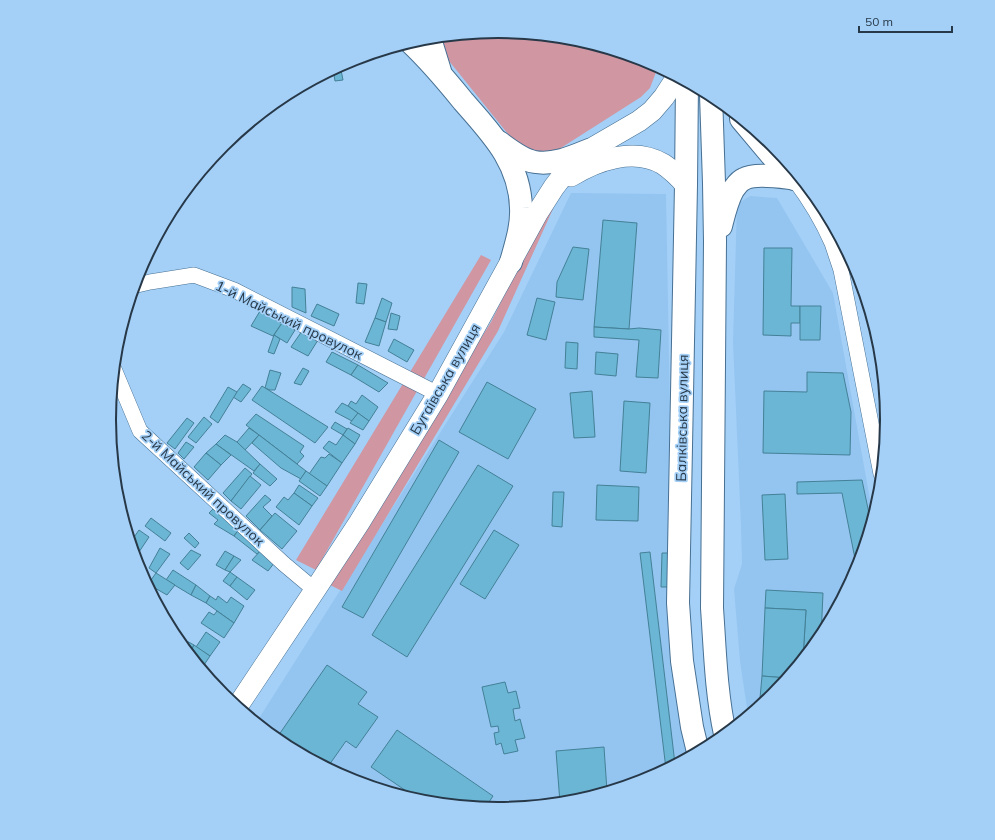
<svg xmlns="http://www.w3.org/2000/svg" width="995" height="840" font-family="Mulish,sans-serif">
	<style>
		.built { fill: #94c5f1 }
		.green { fill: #d096a2 }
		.building { fill: #6ab6d4; stroke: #448097 }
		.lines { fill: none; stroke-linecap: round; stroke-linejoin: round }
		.street-casing { stroke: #477093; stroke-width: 16 }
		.secondary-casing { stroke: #477093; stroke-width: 22 }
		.primary-casing { stroke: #477093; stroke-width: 24 }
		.street { stroke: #fff; stroke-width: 15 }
		.secondary { stroke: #fff; stroke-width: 21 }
		.primary { stroke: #fff; stroke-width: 22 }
		.labels { text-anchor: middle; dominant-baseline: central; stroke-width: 3.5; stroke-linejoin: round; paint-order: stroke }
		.street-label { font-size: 14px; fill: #273848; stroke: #a4d0f7 }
		.rim { fill: none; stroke: #273848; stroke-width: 2 }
	</style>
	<rect width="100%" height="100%" fill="#a4d0f7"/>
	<g class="built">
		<polygon points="571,193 666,194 672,519 690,756 646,779 573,802 497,809 421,801 348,779 281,743 256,723 504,332"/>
		<polygon points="750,196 777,198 833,293 873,516 857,569 821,636 772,695 748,715 740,661 734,589 742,564 741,526 733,342 737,204"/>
	</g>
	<g class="green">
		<polygon points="498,31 574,39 647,61 658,67 650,88 641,97 553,153 547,156 516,144 445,56 440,37"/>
		<polygon points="552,199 557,200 498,331 342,591 328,584 491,322"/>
		<polygon points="481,255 491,260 316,570 296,560"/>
	</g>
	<g class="building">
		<polygon points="340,65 343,80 335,81 333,69"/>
		<polygon points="603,220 637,223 629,329 594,327"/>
		<polygon points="573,247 589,249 583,300 556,297 557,282"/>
		<polygon points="764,248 792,248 791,306 800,306 800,323 791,323 791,336 763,335"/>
		<polygon points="358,283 367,284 364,304 356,303"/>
		<polygon points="292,287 305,289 306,313 292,307"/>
		<polygon points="382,298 392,303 386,322 375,318"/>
		<polygon points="537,298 555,302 546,340 527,335"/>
		<polygon points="866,300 873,325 870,326"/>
		<polygon points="317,304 339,314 334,326 311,316"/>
		<polygon points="800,306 821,306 820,340 800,340"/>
		<polygon points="260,311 282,323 273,336 251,326"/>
		<polygon points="391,313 400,316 397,330 388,329"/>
		<polygon points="375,318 386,322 379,346 365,342"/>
		<polygon points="282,323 295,330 287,343 274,335"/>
		<polygon points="594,327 629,329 639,328 661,330 658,378 636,377 639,340 594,337"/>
		<polygon points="302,331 318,340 308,356 291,347"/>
		<polygon points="875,332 878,342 873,343 871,333"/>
		<polygon points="274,335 280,339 274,354 268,352"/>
		<polygon points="394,339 414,350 407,362 388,351"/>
		<polygon points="566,342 578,343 577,369 565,368"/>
		<polygon points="879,346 881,361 876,362 874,347"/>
		<polygon points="332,352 358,365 351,375 326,362"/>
		<polygon points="596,352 618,354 616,376 595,374"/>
		<polygon points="881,361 882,377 879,377 876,362"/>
		<polygon points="358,365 388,383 379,392 351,375"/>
		<polygon points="303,368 309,371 301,385 294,383"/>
		<polygon points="270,370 281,373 275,390 270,390 265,388"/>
		<polygon points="807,372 843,373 851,412 850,455 763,453 764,391 807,392"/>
		<polygon points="487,382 536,409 508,459 459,432"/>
		<polygon points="243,384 251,389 241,402 233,397"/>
		<polygon points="262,386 328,427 315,443 252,400"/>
		<polygon points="228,387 237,392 218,423 210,417"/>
		<polygon points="592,391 595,437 574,438 570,393"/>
		<polygon points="362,395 378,407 369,421 348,406 351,401 356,404"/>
		<polygon points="624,401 650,403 646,473 620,471"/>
		<polygon points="342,403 348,406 358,413 352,421 335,412"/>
		<polygon points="358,413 369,421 363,430 350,423"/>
		<polygon points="256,414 304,446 300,452 304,456 297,464 246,425"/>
		<polygon points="204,417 212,424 196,443 188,437"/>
		<polygon points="187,418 194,423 175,449 167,443"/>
		<polygon points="335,422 347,429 343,435 331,428"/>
		<polygon points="249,428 259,435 245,450 237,442"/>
		<polygon points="348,428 360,435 355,444 343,435"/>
		<polygon points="225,435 237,442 260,464 254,471 216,444"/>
		<polygon points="259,435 306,471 301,479 281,468 252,443"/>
		<polygon points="343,435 355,444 342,463 323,448 329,441 336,445"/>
		<polygon points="439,440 459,452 363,618 342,607"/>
		<polygon points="186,442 194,447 184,459 178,453"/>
		<polygon points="216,444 231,455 221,465 206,453"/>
		<polygon points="206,453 221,465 208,480 194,467"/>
		<polygon points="329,454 342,463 327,486 309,474 321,457 325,458"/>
		<polygon points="260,464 277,479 270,486 253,473"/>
		<polygon points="478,465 513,486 407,657 372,635"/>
		<polygon points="245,468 252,474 231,501 223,493"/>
		<polygon points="306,471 327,486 320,496 299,481"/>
		<polygon points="250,476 261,485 241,509 231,501"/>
		<polygon points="862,480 871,523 857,569 842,493 797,494 797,482"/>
		<polygon points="299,485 318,498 312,506 294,493"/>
		<polygon points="597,485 639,487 638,521 596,520"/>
		<polygon points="553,492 564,492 562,527 552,526"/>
		<polygon points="294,493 312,506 299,525 276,507 284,497 288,500"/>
		<polygon points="785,494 788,559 765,560 762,495"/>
		<polygon points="265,495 271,500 263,507 272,516 260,530 246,516"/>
		<polygon points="215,507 240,528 234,536 214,524 218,520 209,513"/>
		<polygon points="275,513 297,531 282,549 260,530"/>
		<polygon points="151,518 171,533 165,541 145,526"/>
		<polygon points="240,528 262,549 257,554 234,536"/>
		<polygon points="139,530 149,537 135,558 130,543"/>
		<polygon points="494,530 519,545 485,599 460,584"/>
		<polygon points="189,533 199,543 195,548 184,538"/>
		<polygon points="160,548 170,554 156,573 149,568"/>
		<polygon points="262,549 275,562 268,571 252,560"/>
		<polygon points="191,550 201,555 188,570 180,563"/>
		<polygon points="225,551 234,556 225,570 216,565"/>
		<polygon points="650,552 675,764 666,769 640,553"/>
		<polygon points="662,553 671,553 671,587 661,587"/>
		<polygon points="234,556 241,560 230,572 225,570"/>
		<polygon points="173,570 196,585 191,595 166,580"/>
		<polygon points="230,572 237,577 230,586 223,581"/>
		<polygon points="156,573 175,585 167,595 148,584"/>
		<polygon points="237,577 255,590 247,600 230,586"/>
		<polygon points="196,585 210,596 206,603 191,595"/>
		<polygon points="766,590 823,593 821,637 803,658 806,610 765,608"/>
		<polygon points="210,596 216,600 218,596 227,603 231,597 244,606 234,623 206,603"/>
		<polygon points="765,608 806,610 803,658 787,678 762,676"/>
		<polygon points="217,611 234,623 224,638 201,623 209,612 214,615"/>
		<polygon points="206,632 220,642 210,656 196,647"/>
		<polygon points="172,633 194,645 189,654 174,636"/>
		<polygon points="194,645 210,656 202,668 199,667 189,654"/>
		<polygon points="327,665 367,692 358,704 378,717 356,748 346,741 327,768 281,743 276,739"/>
		<polygon points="762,676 787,678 772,695 768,699 760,698"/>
		<polygon points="505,682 508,693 516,691 520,708 513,709 515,721 520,719 525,738 515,740 518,751 504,754 501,743 496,745 494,733 499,732 498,726 491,727 482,687"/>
		<polygon points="397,730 493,796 485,808 421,801 371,767"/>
		<polygon points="604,747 607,791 573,802 560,803 556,751"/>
	</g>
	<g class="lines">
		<defs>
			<g id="street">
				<path d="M794,179c15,20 28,41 38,64 3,9 6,18 9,27l40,204"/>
				<polyline points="133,286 150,282 194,275 234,290 438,394"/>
				<polyline points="114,369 140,431 284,564 315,590"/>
			</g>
			<g id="secondary">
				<path d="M571,176c26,-16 63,-29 92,-12 9,6 16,13 23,21"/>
				<polyline points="237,707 315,590 359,523 438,394 538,212 554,187 567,170 589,150 639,121 652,111 664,97 677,77"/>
			</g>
			<g id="primary">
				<polyline points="431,37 432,45 440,71"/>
				<path d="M410,42c19,18 36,38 53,59 28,32 57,61 58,107 1,18 -5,36 -10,54"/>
				<polyline points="687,82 686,185 678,603 682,661 692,727 698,752"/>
				<path d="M711,95l3,88 1,58 -3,367c3,42 4,85 13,126"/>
				<polyline points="741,119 773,157 794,179"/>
				<path d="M499,142c11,8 23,18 36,20 19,3 37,-5 54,-12"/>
				<path d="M721,226c3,-12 6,-25 12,-36 3,-4 6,-9 11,-11 12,-7 42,-1 56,0"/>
			</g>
		</defs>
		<use href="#street" class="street-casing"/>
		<use href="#secondary" class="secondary-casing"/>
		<use href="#primary" class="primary-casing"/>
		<use href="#street" class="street"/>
		<use href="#secondary" class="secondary"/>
		<use href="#primary" class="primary"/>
	</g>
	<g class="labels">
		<g class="street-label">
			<text transform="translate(289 320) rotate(26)">1-й Майський провулок</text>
			<text transform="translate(445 379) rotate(-60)">Бугаївська вулиця</text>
			<text transform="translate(682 418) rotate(-89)">Балківська вулиця</text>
			<text transform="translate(203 488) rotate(43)">2-й Майський провулок</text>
		</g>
	</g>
	<path d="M0 0H995V840H0ZM116 420a382 382 0 1 1 764 0a382 382 0 1 1-764 0Z" fill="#a4d0f7" fill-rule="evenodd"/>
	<path class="rim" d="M116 420a382 382 0 1 1 764 0a382 382 0 1 1-764 0Z"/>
	<path d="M859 26v6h93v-6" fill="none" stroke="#273848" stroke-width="2"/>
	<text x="865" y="26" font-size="12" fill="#273848" stroke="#a4d0f7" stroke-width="3" paint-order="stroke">50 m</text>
</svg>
